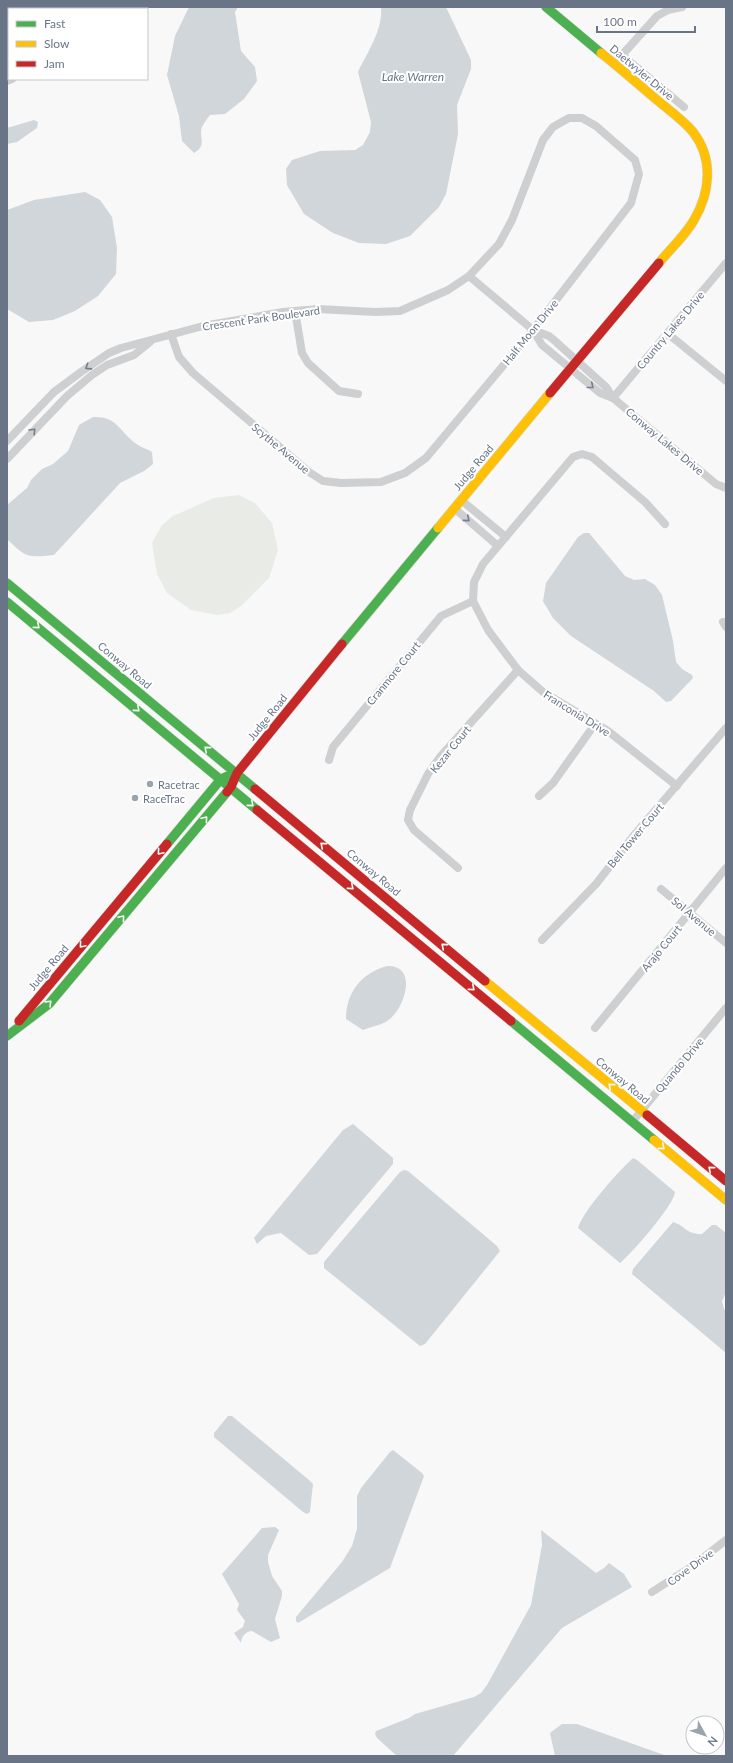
<svg xmlns="http://www.w3.org/2000/svg" width="733" height="1763" font-family="Lato,sans-serif">
	<style>
		.green { fill: #e8ebe6 }
		.water { fill: #d0d6da }
		.lines { fill: none; stroke-linecap: round; stroke-linejoin: round }
		.fast-casing { stroke: #d4d5d6; stroke-width: 10 }
		.slow-casing { stroke: #d4d5d6; stroke-width: 10 }
		.jam-casing { stroke: #d4d5d6; stroke-width: 10 }
		.street { stroke: #cecfd1; stroke-width: 8 }
		.fast { stroke: #4caf50; stroke-width: 9 }
		.slow { stroke: #ffc107; stroke-width: 9 }
		.jam { stroke: #c62828; stroke-width: 9 }
		.oneway { stroke: #737e8e }
		.oneway2 { stroke: #f6fbf6 }
		.poi-dot { fill: #9ba3af; stroke: #fff; stroke-width: 1.5 }
		.labels { text-anchor: middle; dominant-baseline: central; stroke-width: 4; stroke-linejoin: round; paint-order: stroke }
		.street-label { font-size: 11px; fill: #697587; stroke: #fff }
		.poi-label { font-size: 11px; fill: #697587; stroke: #fff; text-anchor: start }
		.water-label { font-size: 12px; font-style: italic; fill: #657682; stroke: #fff }
	</style>
	<rect width="100%" height="100%" fill="#f8f8f8"/>
	<polygon class="green" points="239,495 255,503 272,523 278,550 269,578 241,606 230,613 217,615 191,610 167,593 157,574 152,543 162,525 173,516 214,498"/>
	<g class="water">
		<path d="M189,7h49l-3,5 6,39 14,16 2,14 -13,18 -19,15 -15,1c-3,4 -6,8 -8,12 -4,10 6,18 -8,26l-12,-12 -3,-25 -12,-41 8,-39z"/>
		<path d="M381,7h65l25,53v9l-14,36 1,29 -12,60 -7,13 -29,29 -24,8 -27,-1 -26,-10 -29,-19 -17,-29 -1,-16 6,-9 28,-9 35,-1 8,-5 7,-13 1,-10 -13,-50c10,-21 25,-42 23,-65z"/>
		<polygon points="34,120 38,122 37,128 17,142 7,144 7,128"/>
		<polygon points="85,192 100,200 112,217 117,248 116,274 98,296 75,311 53,320 29,322 7,309 7,210 34,200"/>
		<path d="M93,417c26,-1 26,16 45,28 4,3 10,4 14,7l1,12 -9,7 -24,12 -66,72c-28,3 -28,2 -47,-16v-34l20,-17 4,-8 11,-11 11,-5 15,-13 11,-26z"/>
		<polygon points="584,533 589,533 625,576 634,580 645,579 655,585 662,595 673,641 676,662 682,669 692,675 693,678 671,701 666,702 654,691 571,636 553,618 543,601 546,583 578,537"/>
		<path d="M387,966c31,-1 18,40 4,52 -9,8 -19,8 -28,12l-17,-11c0,-26 15,-46 41,-53z"/>
		<polygon points="353,1124 393,1158 393,1164 317,1254 309,1255 281,1233 266,1236 257,1244 254,1238 343,1130"/>
		<path d="M633,1158l4,2 38,32c-1,13 -43,61 -55,71l-42,-35c6,-19 40,-56 55,-70z"/>
		<polygon points="404,1170 408,1171 497,1246 500,1251 425,1344 420,1346 324,1268 324,1262 400,1172"/>
		<path d="M673,1222c13,4 12,12 29,12l10,-9h4l10,8v59l-4,9 2,8 2,2v42l-94,-79 1,-5z"/>
		<polygon points="228,1416 232,1416 309,1480 313,1484 310,1512 307,1514 303,1512 214,1437 214,1433"/>
		<polygon points="393,1450 422,1473 424,1476 390,1568 298,1623 296,1621 296,1617 342,1562 352,1546 357,1529 357,1496 361,1488 390,1452"/>
		<path d="M275,1527l4,3 -11,25v7l4,14 10,15v5l-7,23 5,19 -9,4 -19,-11c-6,0 -11,6 -11,12l-7,-10 9,-6 2,-6 -8,-11 2,-6 -17,-30 40,-46z"/>
		<polygon points="541,1530 596,1573 604,1568 609,1563 624,1574 632,1587 562,1628 453,1756 397,1756 377,1738 375,1734 376,1731 409,1718 415,1714 474,1697 481,1693 487,1685 531,1605 542,1545"/>
		<polygon points="562,1724 577,1724 667,1756 555,1756 550,1733"/>
	</g>
	<g class="lines">
		<defs>
			<g id="fast">
				<polyline points="546,7 601,53"/>
				<polyline points="7,583 255,789"/>
				<polyline points="7,602 257,810"/>
				<polyline points="342,644 438,528"/>
				<polyline points="167,844 221,779 228,776"/>
				<polyline points="511,1021 654,1140"/>
				<polyline points="7,1036 49,1004 227,792"/>
			</g>
			<g id="slow">
				<path d="M601,53c19,15 37,31 56,47 12,10 26,20 36,32 21,27 17,61 1,88 -9,16 -24,29 -35,43"/>
				<polyline points="438,528 550,393"/>
				<polyline points="485,981 647,1115"/>
				<polyline points="654,1140 726,1200"/>
			</g>
			<g id="jam">
				<polyline points="550,393 659,263"/>
				<polyline points="255,789 485,981"/>
				<polyline points="227,792 231,787 237,773 342,644"/>
				<polyline points="257,810 511,1021"/>
				<polyline points="19,1021 167,844"/>
				<polyline points="647,1115 726,1181"/>
			</g>
		</defs>
		<use href="#fast" class="fast-casing"/>
		<use href="#slow" class="slow-casing"/>
		<use href="#jam" class="jam-casing"/>
		<g class="street">
			<polyline points="62,7 64,9"/>
			<polyline points="72,9 73,7"/>
			<polyline points="622,55 684,107"/>
			<polyline points="614,64 657,16 668,10 682,7"/>
			<polyline points="7,81 12,79"/>
			<polyline points="469,276 533,330 542,345 600,393 613,398"/>
			<polyline points="295,311 302,353 308,363 339,391 358,394"/>
			<polyline points="533,330 549,336 555,341 606,387 613,398 716,484 726,488"/>
			<polyline points="667,333 726,381"/>
			<polyline points="613,398 726,263"/>
			<polyline points="7,441 54,392 81,372 109,353 121,348 203,326 283,312 318,309 375,312 400,311 448,290 469,276 499,244 512,220 543,140 553,127 569,118 582,118 596,126 635,160 639,174 631,203 533,330 426,458 405,473 381,482 341,483 323,481 309,472 193,373 179,357 171,334"/>
			<polyline points="7,459 67,396 92,375 107,365 134,355 150,342"/>
			<polyline points="461,500 506,537"/>
			<polyline points="454,508 498,546"/>
			<polyline points="665,524 645,502 592,457 582,454 573,457 483,564 474,582 473,601 488,630 518,670 543,692 608,731 677,786"/>
			<polyline points="723,622 726,627"/>
			<polyline points="329,760 333,747 441,616 473,601"/>
			<polyline points="539,796 553,783 595,724"/>
			<polyline points="458,868 414,830 408,820 410,810 428,774 440,757 518,670"/>
			<polyline points="661,889 726,943"/>
			<polyline points="542,940 596,884 635,834 726,728"/>
			<polyline points="595,1028 726,868"/>
			<polyline points="632,1122 726,1008"/>
			<polyline points="652,1592 694,1565 726,1540"/>
		</g>
		<use href="#fast" class="fast"/>
		<use href="#slow" class="slow"/>
		<use href="#jam" class="jam"/>
	</g>
	<defs><path id="oneway-chevron" d="M-2-3.5L2.5 0L-2 3.5" fill="none" stroke-width="1.6" stroke-linecap="round" stroke-linejoin="round"/></defs>
	<g class="oneway">
		<use href="#oneway-chevron" transform="translate(88 367) rotate(147)"/>
		<use href="#oneway-chevron" transform="translate(591 386) rotate(39)"/>
		<use href="#oneway-chevron" transform="translate(33 431) rotate(-47)"/>
		<use href="#oneway-chevron" transform="translate(467 519) rotate(40)"/>
	</g>
	<g class="oneway2">
		<use href="#oneway-chevron" transform="translate(37 626) rotate(40)"/>
		<use href="#oneway-chevron" transform="translate(137 709) rotate(40)"/>
		<use href="#oneway-chevron" transform="translate(207 749) rotate(-140)"/>
		<use href="#oneway-chevron" transform="translate(251 804) rotate(40)"/>
		<use href="#oneway-chevron" transform="translate(205 819) rotate(-50)"/>
		<use href="#oneway-chevron" transform="translate(323 845) rotate(-140)"/>
		<use href="#oneway-chevron" transform="translate(160 852) rotate(130)"/>
		<use href="#oneway-chevron" transform="translate(351 887) rotate(40)"/>
		<use href="#oneway-chevron" transform="translate(122 918) rotate(-50)"/>
		<use href="#oneway-chevron" transform="translate(82 945) rotate(130)"/>
		<use href="#oneway-chevron" transform="translate(444 946) rotate(-140)"/>
		<use href="#oneway-chevron" transform="translate(472 988) rotate(40)"/>
		<use href="#oneway-chevron" transform="translate(49 1003) rotate(-44)"/>
		<use href="#oneway-chevron" transform="translate(611 1086) rotate(-140)"/>
		<use href="#oneway-chevron" transform="translate(662 1147) rotate(40)"/>
		<use href="#oneway-chevron" transform="translate(711 1169) rotate(-140)"/>
	</g>
	<g class="poi-dot">
		<circle cx="150" cy="784" r="4"/>
		<circle cx="135" cy="798" r="4"/>
	</g>
	<g class="labels">
		<g class="street-label">
			<text transform="translate(642 72) rotate(40)">Daetwyler Drive</text>
			<text transform="translate(261 318) rotate(-8)">Crescent Park Boulevard</text>
			<text transform="translate(670 330) rotate(-50)">Country Lakes Drive</text>
			<text transform="translate(530 332) rotate(-51)">Half Moon Drive</text>
			<text transform="translate(665 441) rotate(40)">Conway Lakes Drive</text>
			<text transform="translate(281 448) rotate(40)">Scythe Avenue</text>
			<text transform="translate(473 467) rotate(-50)">Judge Road</text>
			<text transform="translate(125 665) rotate(40)">Conway Road</text>
			<text transform="translate(393 673) rotate(-51)">Cranmore Court</text>
			<text transform="translate(577 713) rotate(32)">Franconia Drive</text>
			<text transform="translate(267 717) rotate(-51)">Judge Road</text>
			<text transform="translate(450 749) rotate(-51)">Kezar Court</text>
			<text transform="translate(635 835) rotate(-50)">Bell Tower Court</text>
			<text transform="translate(374 872) rotate(40)">Conway Road</text>
			<text transform="translate(694 916) rotate(40)">Sol Avenue</text>
			<text transform="translate(661 948) rotate(-51)">Arajo Court</text>
			<text transform="translate(48 967) rotate(-50)">Judge Road</text>
			<text transform="translate(679 1065) rotate(-50)">Quando Drive</text>
			<text transform="translate(623 1080) rotate(40)">Conway Road</text>
			<text transform="translate(690 1567) rotate(-36)">Cove Drive</text>
		</g>
		<g class="poi-label">
			<text x="158" y="784">Racetrac</text>
			<text x="143" y="798">RaceTrac</text>
		</g>
		<g class="water-label">
			<text x="413" y="76">Lake Warren</text>
		</g>
	</g>
	<rect width="733" height="1763" fill="none" stroke="#697587" stroke-width="16"/>
	<rect x="8" y="8" width="140" height="72" fill="#ffffff" stroke="#c3c8cf"/>
	<rect x="16" y="21" width="20" height="6" fill="#4caf50" stroke="#c3c8cf"/>
	<text x="44" y="28" font-size="12" fill="#697587">Fast</text>
	<rect x="16" y="41" width="20" height="6" fill="#ffc107" stroke="#c3c8cf"/>
	<text x="44" y="48" font-size="12" fill="#697587">Slow</text>
	<rect x="16" y="61" width="20" height="6" fill="#c62828" stroke="#c3c8cf"/>
	<text x="44" y="68" font-size="12" fill="#697587">Jam</text>
	<g transform="translate(705 1735) rotate(130)"><circle r="19" fill="#ffffff" stroke="#c3c8cf"/>
	<path d="M0-3L7 15L0 10L-7 15Z" fill="#9ba3af"/>
	<text y="-6" font-size="11" font-weight="bold" text-anchor="middle" fill="#697587">N</text>
	</g>
	<path d="M597 26v6h98v-6" fill="none" stroke="#697587" stroke-width="2"/>
	<text x="603" y="26" font-size="12" fill="#697587" stroke="#ffffff" stroke-width="3" paint-order="stroke">100 m</text>
</svg>
